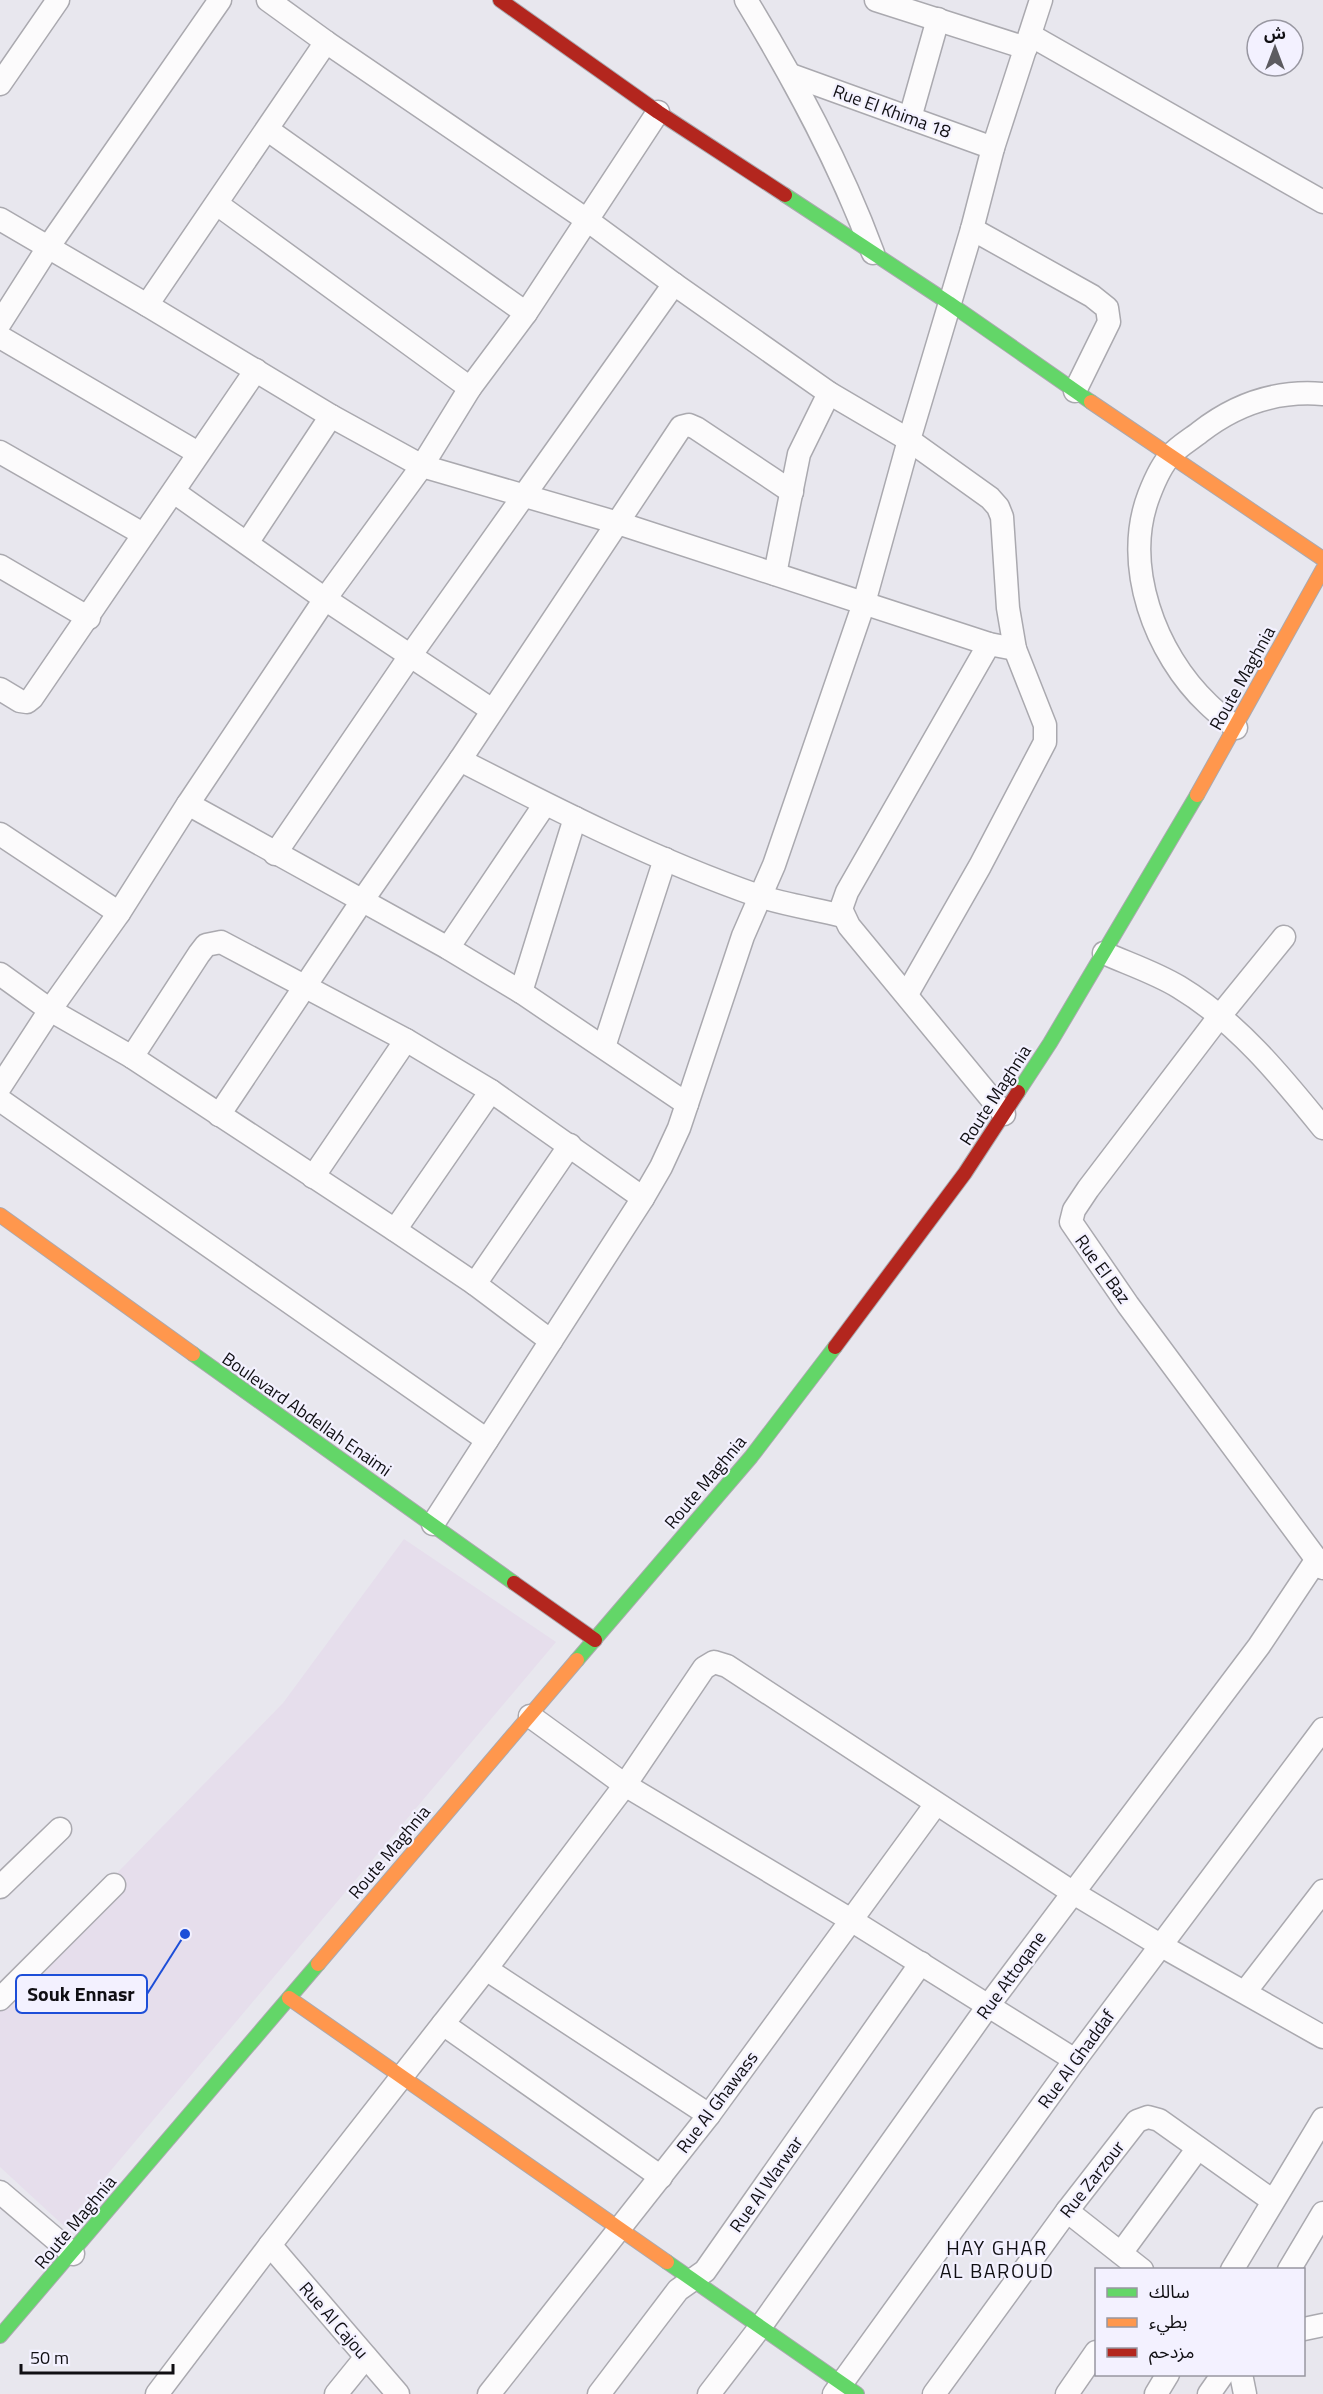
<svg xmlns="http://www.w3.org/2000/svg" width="1323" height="2394" font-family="'Titillium Web','Noto Sans Arabic',sans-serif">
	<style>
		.commercial { fill: #e6deec }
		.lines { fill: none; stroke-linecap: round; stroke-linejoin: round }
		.street-casing { stroke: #aaa9af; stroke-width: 25 }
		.fast-casing { stroke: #aaa9af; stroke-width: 16 }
		.slow-casing { stroke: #aaa9af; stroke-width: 16 }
		.jam-casing { stroke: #aaa9af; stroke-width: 16 }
		.street { stroke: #fcfbfc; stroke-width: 22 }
		.fast { stroke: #63d668; stroke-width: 14 }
		.slow { stroke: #ff974d; stroke-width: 14 }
		.jam { stroke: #b3261e; stroke-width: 14 }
		.labels { text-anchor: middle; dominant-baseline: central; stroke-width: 4.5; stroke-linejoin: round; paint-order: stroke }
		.street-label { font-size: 18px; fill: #100f13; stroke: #f3f1ff }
		.neighbourhood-label { font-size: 20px; letter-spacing: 1.5px; fill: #100f13; stroke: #f3f1ff }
		.leader { fill: none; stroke: #1d4ed8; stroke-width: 2 }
		.callout-dot { fill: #1d4ed8; stroke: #f3f1ff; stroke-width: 2 }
		.callout { fill: #f3f1ff; stroke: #1d4ed8; stroke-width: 2 }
		.callout-label { font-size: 20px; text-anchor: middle; font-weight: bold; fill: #100f13 }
	</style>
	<rect width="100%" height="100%" fill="#e8e7ee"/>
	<polygon class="commercial" points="404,1539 556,1642 64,2226 0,2167 0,1997 120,1870 283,1703"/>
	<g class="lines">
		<defs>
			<g id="street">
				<polyline points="268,0 326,42 587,220 674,284 829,393 909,440 990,498 998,507 1002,517 1008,608 1015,649 1045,725 1045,742 980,866 907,994"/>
				<path d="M746,0c49,81 94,164 127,253"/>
				<polyline points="876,0 1026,48"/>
				<polyline points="1030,35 1323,202"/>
				<polyline points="791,75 993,148"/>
				<polyline points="0,84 58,0"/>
				<polyline points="910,118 938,19"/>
				<polyline points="268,130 526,313"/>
				<polyline points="217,204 470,388"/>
				<polyline points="0,219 147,305 331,416 422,466 618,523 989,644 1015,649"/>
				<polyline points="972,229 1092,296 1107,308 1109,322 1075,391"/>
				<polyline points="147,305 326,42"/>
				<polyline points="0,323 49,246 220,0"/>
				<polyline points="0,337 198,453"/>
				<polyline points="0,452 143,534"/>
				<polyline points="174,492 325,599 492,710"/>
				<polyline points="247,543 331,416"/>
				<polyline points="0,566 89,618"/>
				<polyline points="775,574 799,454 829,393"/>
				<polyline points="989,644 847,892 841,909 849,926 1004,1114"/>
				<polyline points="0,689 20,701 27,702 32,698 256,370"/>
				<path d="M1236,728c-9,-8 -19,-15 -28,-24 -53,-50 -86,-139 -59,-209 5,-13 12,-30 22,-40 8,-9 19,-15 29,-23 36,-28 77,-42 123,-38"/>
				<path d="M460,760c97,50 195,100 299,136 27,9 57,13 84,20"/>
				<polyline points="188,804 448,948 521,992 687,1104"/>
				<polyline points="0,834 119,913"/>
				<polyline points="275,854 410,656 674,284"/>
				<polyline points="1284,937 1219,1017 1088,1189 1074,1210 1071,1222 1128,1305 1323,1568"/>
				<polyline points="448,948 545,804"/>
				<path d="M1104,953c25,11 52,20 75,34 58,35 102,89 144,141"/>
				<polyline points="0,974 50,1010 132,1057 395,1230 475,1284 551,1341"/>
				<polyline points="521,992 575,818"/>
				<polyline points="604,1047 665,859"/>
				<polyline points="132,1057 199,954 206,945 221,942 406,1040 491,1091 643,1198"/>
				<polyline points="0,1087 50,1010 119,913 188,804 325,599 422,466 470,388 526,313 658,112"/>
				<polyline points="0,1100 487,1440"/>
				<polyline points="219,1115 362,901 460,760 681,427 689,425 696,428 792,492"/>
				<polyline points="313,1177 406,1040"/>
				<polyline points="395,1230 491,1091"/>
				<polyline points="475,1284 570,1145"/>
				<polyline points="433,1524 643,1198 661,1167 679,1128 743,936 774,865 864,603 909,440 972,229 993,148 1041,0"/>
				<polyline points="530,1716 625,1785 851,1920 1075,2060"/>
				<polyline points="0,1887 60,1829"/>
				<polyline points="486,1969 709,2115"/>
				<polyline points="1245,1992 1323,1891"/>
				<polyline points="0,1999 114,1885"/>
				<polyline points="443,2024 661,2177"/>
				<polyline points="0,2192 73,2254"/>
				<polyline points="1067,2211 1142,2270"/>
				<polyline points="270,2245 398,2394"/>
				<polyline points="1121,2253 1198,2148"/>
				<polyline points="1232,2270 1323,2119"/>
				<polyline points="1289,2270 1323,2213"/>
				<polyline points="1304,2329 1323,2325"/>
				<polyline points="1241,2374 1245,2394"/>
				<polyline points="157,2394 270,2245 486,1969 625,1785 704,1668 714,1662 727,1666 1072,1892 1160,1945 1323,2037"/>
				<polyline points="336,2394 366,2357"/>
				<polyline points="489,2394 709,2115 936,1804"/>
				<polyline points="599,2394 678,2290 705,2271 921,1963"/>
				<polyline points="709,2394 761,2326 988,2006 1259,1646 1317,1559"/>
				<polyline points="834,2394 1075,2060 1323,1729"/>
				<polyline points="934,2394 1067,2211 1137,2121 1148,2117 1159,2120 1273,2201"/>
				<polyline points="1067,2394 1096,2352"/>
				<polyline points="1156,2394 1168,2374"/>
				<polyline points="1209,2394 1223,2374"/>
			</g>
			<g id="fast">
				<polyline points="785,195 949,303 1091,402"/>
				<polyline points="1018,1092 1050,1043 1197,795"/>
				<polyline points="193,1354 514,1583"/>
				<polyline points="577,1660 751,1457 835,1347"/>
				<polyline points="667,2262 857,2394"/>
				<polyline points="0,2336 318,1964"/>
			</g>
			<g id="slow">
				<polyline points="1091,402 1323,559"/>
				<polyline points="1197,795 1323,569"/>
				<polyline points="0,1215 193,1354"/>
				<polyline points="318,1964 577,1660"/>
				<polyline points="289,1998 667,2262"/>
			</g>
			<g id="jam">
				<polyline points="500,0 658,112 785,195"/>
				<polyline points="835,1347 965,1173 1018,1092"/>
				<polyline points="514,1583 595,1640"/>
			</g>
		</defs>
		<use href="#street" class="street-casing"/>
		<use href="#fast" class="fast-casing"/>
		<use href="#slow" class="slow-casing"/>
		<use href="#jam" class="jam-casing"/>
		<use href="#street" class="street"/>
		<use href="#fast" class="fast"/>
		<use href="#slow" class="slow"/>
		<use href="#jam" class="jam"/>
	</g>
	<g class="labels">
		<g class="street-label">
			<text transform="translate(892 111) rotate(20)">Rue El Khima 18</text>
			<text transform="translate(1242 678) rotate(-61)">Route Maghnia</text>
			<text transform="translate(995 1095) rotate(-57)">Route Maghnia</text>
			<text transform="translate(1103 1269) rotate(54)">Rue El Baz</text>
			<text transform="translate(307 1414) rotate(35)">Boulevard Abdellah Enaimi</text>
			<text transform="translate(705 1482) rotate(-50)">Route Maghnia</text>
			<text transform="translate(389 1852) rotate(-50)">Route Maghnia</text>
			<text transform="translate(1011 1975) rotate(-54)">Rue Attoqane</text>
			<text transform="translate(1076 2059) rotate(-54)">Rue Al Ghaddaf</text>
			<text transform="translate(717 2102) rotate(-53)">Rue Al Ghawass</text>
			<text transform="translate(1092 2179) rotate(-52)">Rue Zarzour</text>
			<text transform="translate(766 2184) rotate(-55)">Rue Al Warwar</text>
			<text transform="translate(75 2222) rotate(-50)">Route Maghnia</text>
			<text transform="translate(334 2320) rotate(49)">Rue Al Cajou</text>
		</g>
		<g class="neighbourhood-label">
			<text x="997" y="2247">HAY GHAR<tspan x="997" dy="23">AL BAROUD</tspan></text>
		</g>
	</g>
	<path class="leader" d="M185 1934L147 1994"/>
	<circle class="callout-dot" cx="185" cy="1934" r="6"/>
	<rect class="callout" x="16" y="1975" width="131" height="38" rx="6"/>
	<g class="callout-label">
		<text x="81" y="2001">Souk Ennasr</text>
	</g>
	<rect x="1095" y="2268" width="210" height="108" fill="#f3f1ff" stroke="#9897a1" stroke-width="1.5"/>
	<rect x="1107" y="2288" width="30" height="9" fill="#63d668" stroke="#9897a1" stroke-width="1.5"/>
	<text x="1149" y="2298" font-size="18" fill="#100f13">سالك</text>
	<rect x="1107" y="2318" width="30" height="9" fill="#ff974d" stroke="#9897a1" stroke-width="1.5"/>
	<text x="1149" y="2328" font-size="18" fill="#100f13">بطيء</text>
	<rect x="1107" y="2348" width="30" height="9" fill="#b3261e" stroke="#9897a1" stroke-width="1.5"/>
	<text x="1149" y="2358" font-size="18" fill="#100f13">مزدحم</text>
	<g transform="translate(1275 48)"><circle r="28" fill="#f3f1ff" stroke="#9897a1" stroke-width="1.5"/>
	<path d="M0-4.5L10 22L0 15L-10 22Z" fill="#5c5b60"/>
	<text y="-9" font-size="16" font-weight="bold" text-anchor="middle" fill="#100f13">ش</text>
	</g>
	<path d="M21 2364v9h152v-9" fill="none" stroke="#100f13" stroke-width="3"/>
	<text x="30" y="2364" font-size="18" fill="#100f13" stroke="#f3f1ff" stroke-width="4.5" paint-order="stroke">50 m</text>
</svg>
